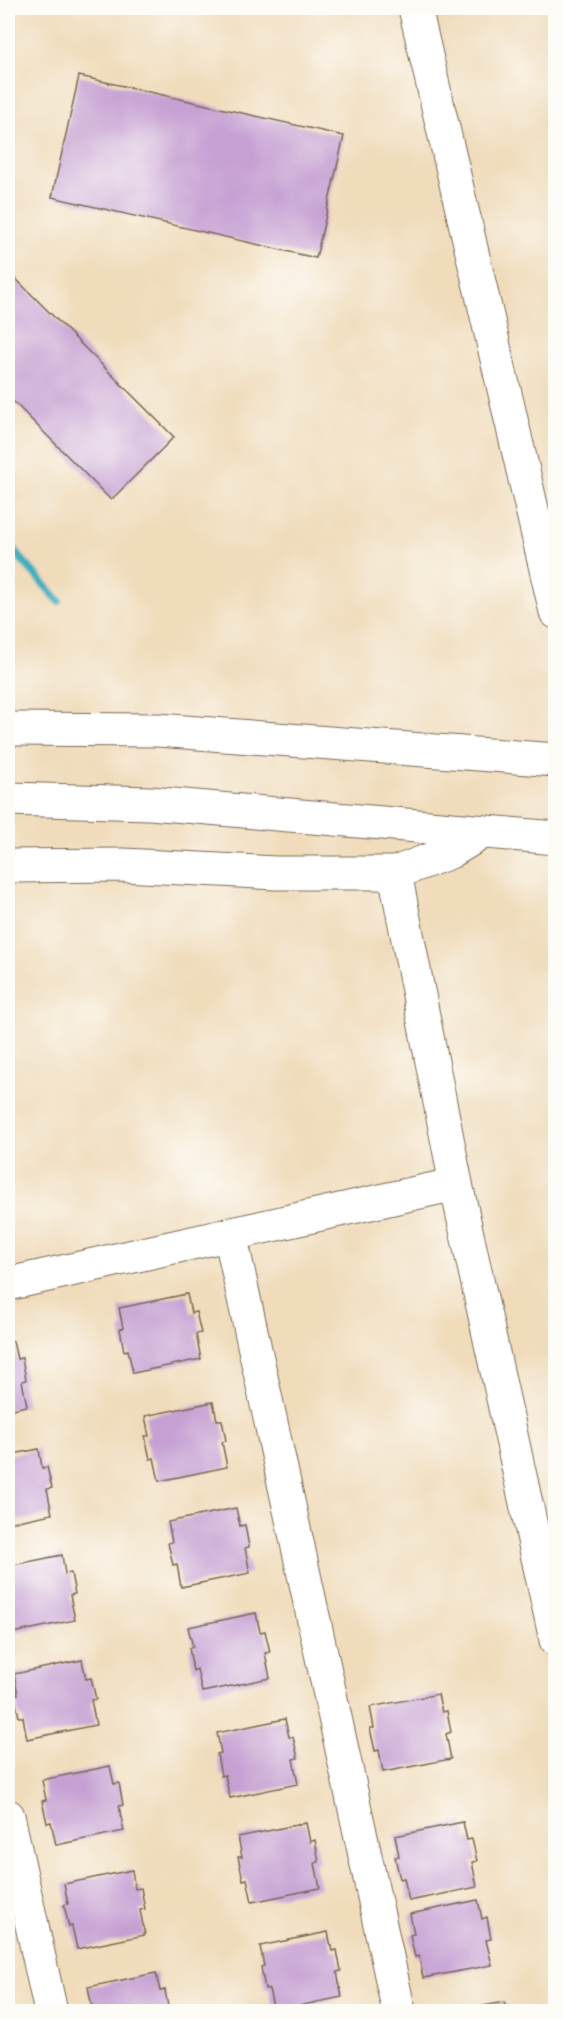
<svg xmlns="http://www.w3.org/2000/svg" width="563" height="2019" font-family="Caveat,sans-serif">
	<style>
		.lines { fill: none; stroke-linecap: round; stroke-linejoin: round }
		.stream { stroke: #41afbe; stroke-width: 8 }
		.building { fill: #c6a0d3 }
		.minor-casing { stroke: #7a6855; stroke-width: 35 }
		.major-casing { stroke: #7a6855; stroke-width: 35 }
		.minor { stroke: #fff; stroke-width: 33 }
		.major { stroke: #fff; stroke-width: 33 }
	</style>
	<rect width="100%" height="100%" fill="#fdfcf7"/>
	<filter id="ink" filterUnits="userSpaceOnUse"><feTurbulence type="fractalNoise" baseFrequency=".0167" numOctaves="2"/><feDisplacementMap in="SourceGraphic" scale="12" xChannelSelector="R" yChannelSelector="G"/><feConvolveMatrix kernelMatrix="1 2 1 2 8 2 1 2 1" color-interpolation-filters="sRGB"/></filter>
	<filter id="wash" filterUnits="userSpaceOnUse"><feTurbulence type="fractalNoise" baseFrequency=".008" numOctaves="4" result="noise"/><feDisplacementMap in="SourceGraphic" scale="24" xChannelSelector="R" yChannelSelector="G"/><feGaussianBlur stdDeviation="1.35" result="paint"/><feColorMatrix in="noise" values="0 0 0 0 0 0 0 0 0 0 0 0 0 0 0 0 0 1.4 0 .05"/><feComposite in="paint" operator="in"/></filter>
	<g filter="url(#wash)">
		<rect width="100%" height="100%" fill="#f0dcbb"/>
		<g class="lines">
			<polyline class="stream" points="8,544 59,601"/>
		</g>
		<g id="blocks">
			<g class="building">
				<polygon points="79,76 344,136 316,258 52,197"/>
				<polygon points="8,271 174,437 111,500 8,396"/>
				<polygon points="187,1294 191,1313 196,1312 201,1333 196,1334 201,1359 133,1373 128,1350 124,1351 120,1329 123,1328 119,1308"/>
				<polygon points="13,1341 17,1359 22,1358 26,1380 22,1381 27,1406 8,1410 8,1342"/>
				<polygon points="213,1402 217,1420 222,1420 226,1441 222,1442 227,1467 159,1481 154,1458 150,1459 145,1436 149,1436 145,1416"/>
				<polygon points="39,1449 42,1468 47,1467 52,1488 47,1489 52,1514 8,1523 8,1455"/>
				<polygon points="236,1508 240,1526 245,1525 249,1547 245,1548 250,1573 181,1587 177,1564 173,1565 168,1543 172,1542 168,1522"/>
				<polygon points="62,1555 65,1574 71,1573 75,1594 70,1595 75,1620 8,1634 8,1566"/>
				<polygon points="256,1613 260,1632 265,1631 270,1652 265,1653 270,1678 202,1692 197,1669 193,1671 189,1648 193,1647 188,1627"/>
				<polygon points="82,1660 86,1679 91,1678 96,1699 91,1700 96,1725 27,1739 23,1717 19,1717 14,1695 18,1694 14,1674"/>
				<polygon points="438,1694 442,1712 447,1711 451,1732 446,1734 451,1759 383,1772 379,1750 375,1751 370,1728 374,1728 370,1707"/>
				<polygon points="285,1719 289,1737 293,1737 298,1758 293,1759 298,1784 230,1798 225,1775 221,1776 217,1754 221,1753 217,1733"/>
				<polygon points="110,1766 114,1784 119,1783 123,1805 119,1806 124,1831 56,1845 51,1822 47,1823 42,1801 46,1800 42,1780"/>
				<polygon points="463,1822 467,1840 472,1839 477,1861 472,1862 477,1887 409,1901 404,1878 400,1879 395,1857 399,1856 395,1836"/>
				<polygon points="306,1823 310,1842 315,1840 319,1862 315,1863 320,1888 252,1902 247,1879 243,1880 238,1857 242,1857 238,1837"/>
				<polygon points="132,1870 135,1889 141,1888 145,1909 140,1910 145,1935 77,1949 72,1926 69,1927 64,1905 68,1904 64,1884"/>
				<polygon points="478,1900 482,1919 487,1917 491,1939 486,1940 492,1965 423,1978 419,1956 415,1957 410,1935 414,1934 410,1914"/>
				<polygon points="328,1932 332,1951 337,1950 341,1971 337,1972 342,1997 274,2011 269,1989 265,1989 261,1967 264,1966 260,1946"/>
				<polygon points="156,1973 160,1991 165,1990 169,2012 89,2012 88,2007 92,2007 88,1987"/>
				<polygon points="504,2002 507,2012 461,2012 461,2010"/>
			</g>
		</g>
	</g>
	<g filter="url(#ink)">
		<use href="#blocks" fill-opacity="0" stroke="#7a6855" stroke-width="1.5"/>
		<g class="lines">
			<defs>
				<g id="minor">
					<polyline points="415,8 556,612"/>
					<polyline points="395,873 456,1184 556,1640"/>
					<polyline points="230,1234 399,2012"/>
					<polyline points="8,1284 456,1184"/>
					<polyline points="8,1816 51,2012"/>
				</g>
				<g id="major">
					<polyline points="8,729 158,730 556,760"/>
					<polyline points="8,799 150,803 556,838"/>
					<polyline points="8,866 123,865 276,873 395,873 450,852 483,832"/>
				</g>
			</defs>
			<use href="#minor" class="minor-casing"/>
			<use href="#major" class="major-casing"/>
			<use href="#minor" class="minor"/>
			<use href="#major" class="major"/>
		</g>
	</g>
	<rect width="563" height="2019" fill="none" stroke="#fdfcf7" stroke-width="30"/>
</svg>
